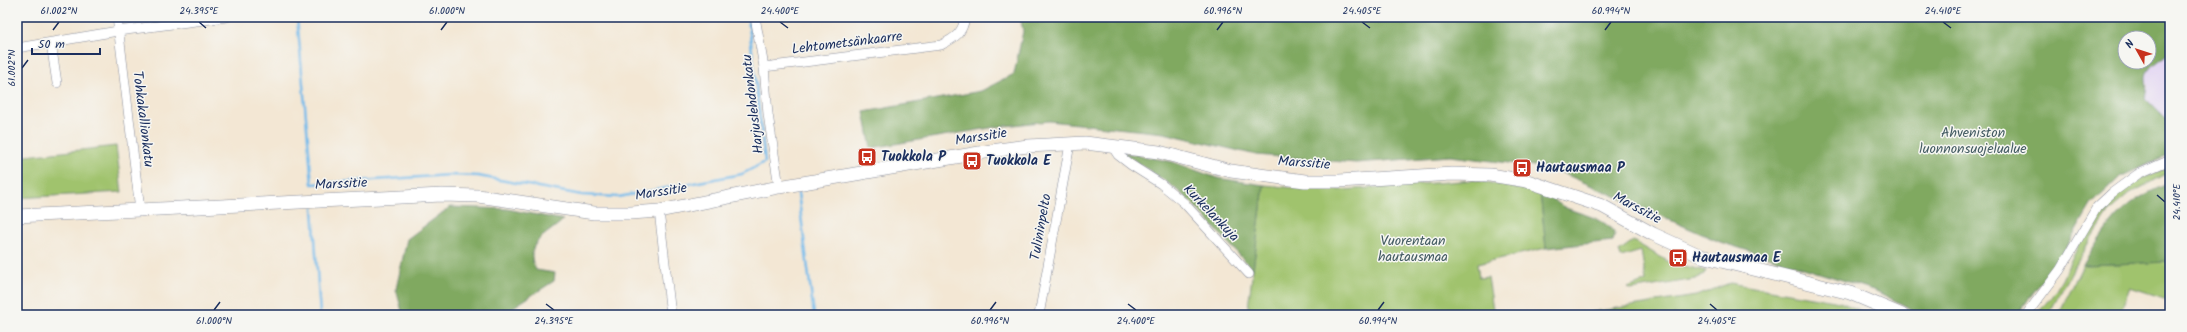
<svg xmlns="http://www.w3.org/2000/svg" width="2187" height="332" font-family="Kalam,sans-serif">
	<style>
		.built { fill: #e2d4f3 }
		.green { fill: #a0c36d; stroke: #5e7966 }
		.forest { fill: #80a960; stroke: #4e6c5f; fill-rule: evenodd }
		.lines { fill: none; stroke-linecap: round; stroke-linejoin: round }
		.stream { stroke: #74bbeb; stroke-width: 2.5 }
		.street-casing { stroke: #878b99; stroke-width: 10 }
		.secondary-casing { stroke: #878b99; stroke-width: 14 }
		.street { stroke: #fff; stroke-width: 9 }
		.secondary { stroke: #fff; stroke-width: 13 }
		.ticks { fill: none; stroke: #1b2f5e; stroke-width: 1.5 }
		.labels { text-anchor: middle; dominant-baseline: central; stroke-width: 3; stroke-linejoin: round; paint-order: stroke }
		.street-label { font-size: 14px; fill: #1b2f5e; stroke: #f6f6f2 }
		.park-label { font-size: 14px; fill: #435b62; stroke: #f6f6f2 }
		.poi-label { font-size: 14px; font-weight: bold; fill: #1b2f5e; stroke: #f6f6f2; text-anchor: start }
		.neatline { fill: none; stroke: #1b2f5e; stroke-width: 1.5 }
		.ticks-label { font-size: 10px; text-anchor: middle; fill: #1b2f5e }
	</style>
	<rect width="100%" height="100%" fill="#f6f6f2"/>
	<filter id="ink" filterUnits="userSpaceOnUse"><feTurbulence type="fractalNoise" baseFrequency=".025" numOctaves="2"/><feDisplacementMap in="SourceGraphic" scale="8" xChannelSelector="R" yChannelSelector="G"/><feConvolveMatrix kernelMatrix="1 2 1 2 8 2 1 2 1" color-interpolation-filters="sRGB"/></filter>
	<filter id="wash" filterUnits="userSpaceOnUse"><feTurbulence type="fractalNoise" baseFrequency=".012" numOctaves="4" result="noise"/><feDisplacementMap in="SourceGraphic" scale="16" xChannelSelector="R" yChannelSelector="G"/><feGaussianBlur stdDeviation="0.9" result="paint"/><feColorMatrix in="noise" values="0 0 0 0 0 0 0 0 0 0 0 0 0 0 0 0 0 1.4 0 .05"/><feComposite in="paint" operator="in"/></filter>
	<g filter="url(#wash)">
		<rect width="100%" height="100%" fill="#f3e7d4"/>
		<polygon class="built" points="2170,52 2170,123 2145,98 2148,87 2146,78 2148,69"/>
		<g class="green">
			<polygon points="116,146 122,192 17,198 17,157"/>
			<path d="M2170,167v5l-41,22 -20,17 -18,27 -43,77h-14c8,-8 16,-15 22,-25 9,-14 14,-30 22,-44 23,-42 46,-63 92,-79z"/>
			<polygon points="1474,180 1540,192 1546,248 1477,264 1479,278 1488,277 1494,315 1247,315 1264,185 1305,189 1342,190"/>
			<polygon points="1633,241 1671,263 1706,271 1704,275 1695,279 1631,290 1628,288 1646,281 1641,251 1621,257 1619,251"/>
			<polygon points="2170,262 2170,300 2130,287 2119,315 2058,315 2083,265"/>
			<polygon points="1730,283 1840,302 1871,315 1573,315 1696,296"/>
		</g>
		<g class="forest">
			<path d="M1020,17h1150v35c-8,7 -25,15 -24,27 1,8 1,11 -1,19l25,25v31l-50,23 -29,28 -25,43 -49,67h-94l-49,-25 -154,-48 -169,-74 -101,-12 -94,7 -100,-8 -92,-22 -115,-12 -53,6 -125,21 -7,-36 117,-21 33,-17 9,-43zM2125,38h24v24h-24z"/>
			<polygon points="1122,152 1173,162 1217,178 1264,185 1253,270 1191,202 1171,185"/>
			<path d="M2170,183v79l-87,3c27,-43 37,-62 87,-82z"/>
			<path d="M1540,192c10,3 15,10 24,15 17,8 41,10 51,27l-2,7 -67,7z"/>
			<path d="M450,207l57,2 56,11c-16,16 -41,22 -27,50l19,3 -1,8 -42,27 -3,7h-106l-7,-26 11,-50z"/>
		</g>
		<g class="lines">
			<g class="stream">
				<polyline points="297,17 312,184 451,175 478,176 582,195 618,197 742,174 765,162 748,17"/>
				<polyline points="798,193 814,315"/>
				<polyline points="313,208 320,315"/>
			</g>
		</g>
	</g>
	<g filter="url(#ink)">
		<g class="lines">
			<defs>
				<g id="street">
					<polyline points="117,17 140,210"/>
					<polyline points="755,17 764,67 768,114 779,187"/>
					<polyline points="51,43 57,83"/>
					<polyline points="17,48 118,31 227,17"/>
					<path d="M764,67l177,-22c14,-7 22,-12 24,-28"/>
					<polyline points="1112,146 1118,155 1131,165 1161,184 1184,203 1249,274"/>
					<polyline points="659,211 671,315"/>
					<polyline points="1039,315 1070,144"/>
					<polyline points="2026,315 2060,270 2097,207 2112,193 2138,174 2170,160"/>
				</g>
				<polyline id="secondary" points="17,216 442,195 478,196 594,213 631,213 659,211 779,187 991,151 1028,146 1085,143 1159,152 1231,171 1305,181 1339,181 1452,174 1490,175 1527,181 1602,206 1653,234 1701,256 1850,293 1902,315"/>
			</defs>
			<use href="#street" class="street-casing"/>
			<use href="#secondary" class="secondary-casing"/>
			<use href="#street" class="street"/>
			<use href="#secondary" class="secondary"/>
		</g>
	</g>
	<path class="ticks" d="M199,22l7,6M780,22l8,6M1362,22l8,6M1943,22l8,6M53,30l6,-8M441,30l6,-8M1217,30l6,-8M1605,30l6,-8M22,68l6,-8M2157,195l8,7M546,304l8,6M1128,304l8,6M1710,304l7,6M214,310l6,-8M990,310l6,-8M1378,310l6,-8"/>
	<defs>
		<symbol id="bus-square" viewBox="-11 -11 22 22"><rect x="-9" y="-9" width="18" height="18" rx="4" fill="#c8321e" stroke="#f6f6f2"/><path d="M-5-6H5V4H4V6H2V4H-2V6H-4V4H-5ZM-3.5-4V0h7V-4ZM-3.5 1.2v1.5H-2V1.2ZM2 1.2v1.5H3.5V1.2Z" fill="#fff"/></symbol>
	</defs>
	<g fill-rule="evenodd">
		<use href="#bus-square" x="856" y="146" width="22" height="22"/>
		<use href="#bus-square" x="961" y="150" width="22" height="22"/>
		<use href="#bus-square" x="1511" y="157" width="22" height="22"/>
		<use href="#bus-square" x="1667" y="247" width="22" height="22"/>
	</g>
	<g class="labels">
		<g class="street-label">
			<text transform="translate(847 43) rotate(-7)">Lehtometsänkaarre</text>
			<text transform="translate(753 104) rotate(-97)">Harjuslehdonkatu</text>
			<text transform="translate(143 119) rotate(83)">Tohkakallionkatu</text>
			<text transform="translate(981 137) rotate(-9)">Marssitie</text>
			<text transform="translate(1304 163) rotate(4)">Marssitie</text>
			<text transform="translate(341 184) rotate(-3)">Marssitie</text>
			<text transform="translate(661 192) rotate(-9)">Marssitie</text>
			<text transform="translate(1637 208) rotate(28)">Marssitie</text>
			<text transform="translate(1211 213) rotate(46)">Kurkelankuja</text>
			<text transform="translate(1041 227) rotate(-80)">Tulininpelto</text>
		</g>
		<g class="park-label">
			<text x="1973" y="133">Ahveniston<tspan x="1973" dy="16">luonnonsuojelualue</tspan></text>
			<text x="1413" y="241">Vuorentaan<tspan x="1413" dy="16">hautausmaa</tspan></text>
		</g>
		<g class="poi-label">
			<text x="881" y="157">Tuokkola P</text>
			<text x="986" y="161">Tuokkola E</text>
			<text x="1536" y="168">Hautausmaa P</text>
			<text x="1692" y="258">Hautausmaa E</text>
		</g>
	</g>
	<rect width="2187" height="332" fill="none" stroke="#f6f6f2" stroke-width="44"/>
	<g transform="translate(2137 50) rotate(309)"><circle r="19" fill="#f6f6f2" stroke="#9ea6b7"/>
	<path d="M0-3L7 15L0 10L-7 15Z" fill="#c8321e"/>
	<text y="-6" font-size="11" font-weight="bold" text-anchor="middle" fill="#1b2f5e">N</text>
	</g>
	<path d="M32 48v6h68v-6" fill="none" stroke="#1b2f5e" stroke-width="2"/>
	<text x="38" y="48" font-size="12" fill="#1b2f5e" stroke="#f6f6f2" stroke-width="3" paint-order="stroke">50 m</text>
	<rect x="22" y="22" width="2143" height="288" class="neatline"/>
	<g class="ticks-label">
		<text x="59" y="14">61.002°N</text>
		<text x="199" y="14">24.395°E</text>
		<text x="447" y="14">61.000°N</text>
		<text x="780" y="14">24.400°E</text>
		<text x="1223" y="14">60.996°N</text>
		<text x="1362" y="14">24.405°E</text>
		<text x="1611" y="14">60.994°N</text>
		<text x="1943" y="14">24.410°E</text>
		<text transform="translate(11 68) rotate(-90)" y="4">61.002°N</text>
		<text transform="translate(2176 202) rotate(-90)" y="4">24.410°E</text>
		<text x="214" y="324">61.000°N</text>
		<text x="554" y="324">24.395°E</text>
		<text x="990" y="324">60.996°N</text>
		<text x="1136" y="324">24.400°E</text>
		<text x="1378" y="324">60.994°N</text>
		<text x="1717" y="324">24.405°E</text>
	</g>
</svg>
